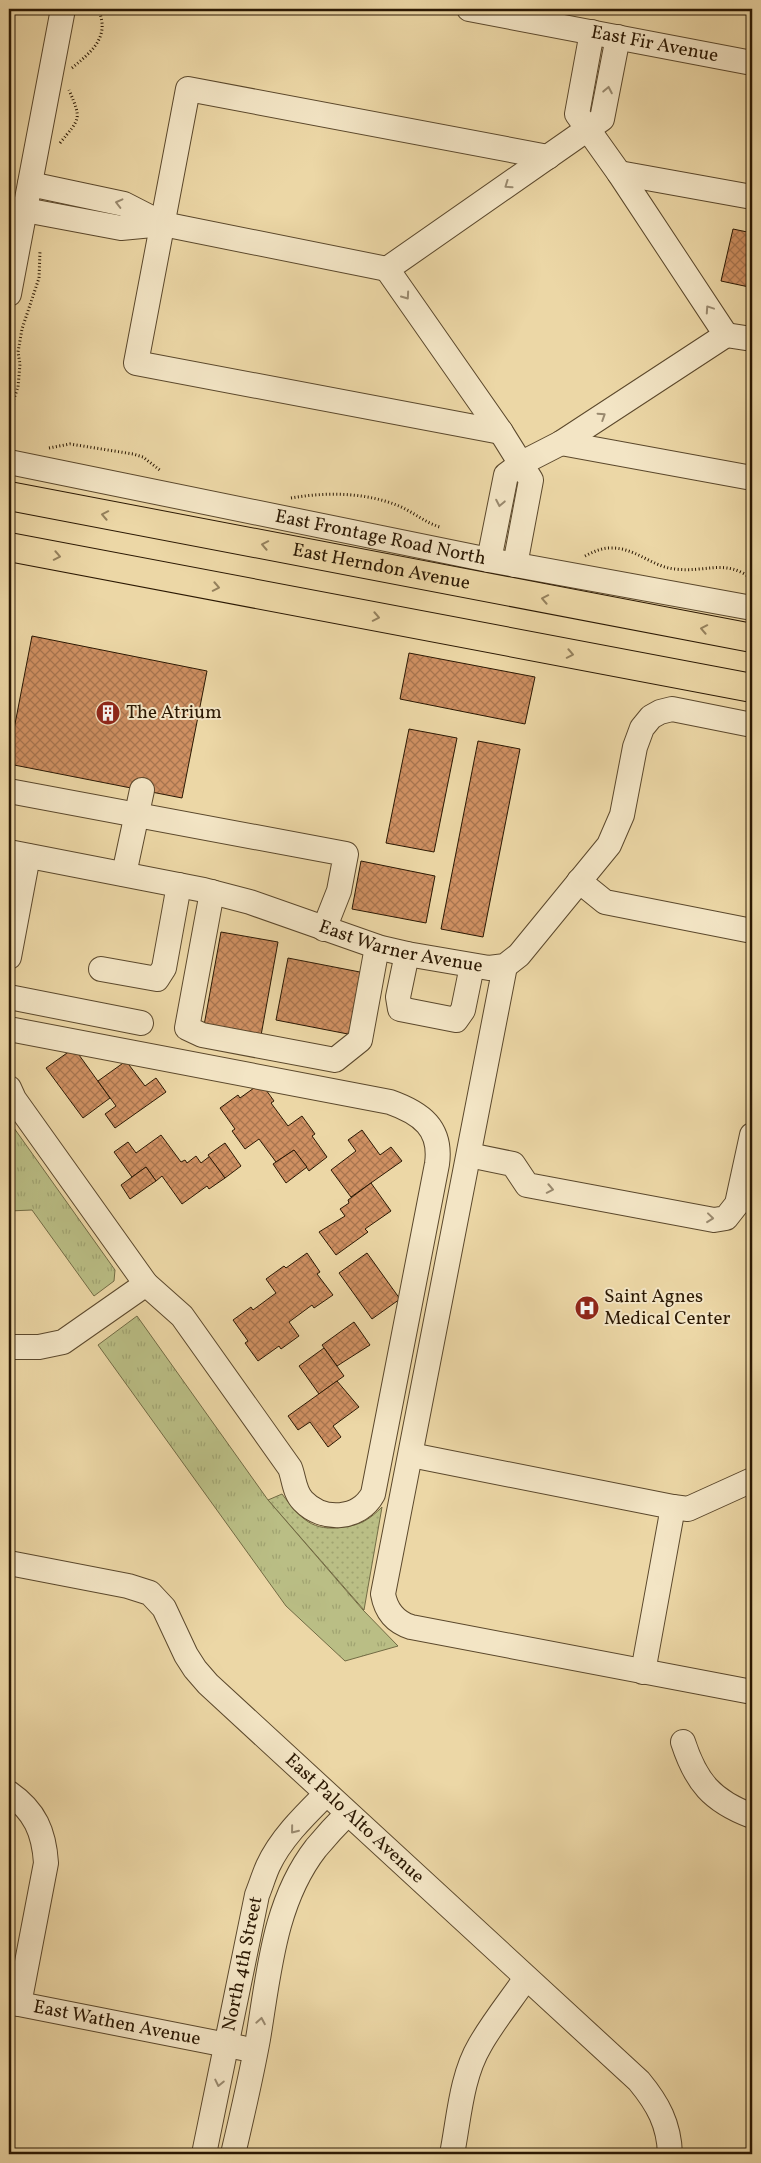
<svg xmlns="http://www.w3.org/2000/svg" width="761" height="2163" font-family="Vollkorn,serif">
	<style>
		.grass { fill: url(#grass-dots); stroke: #726b44 }
		.park { fill: url(#park-tufts); stroke: #726b44 }
		.building { fill: url(#building-cross-hatch); stroke: #2b1803 }
		.lines { fill: none; stroke-linecap: round; stroke-linejoin: round }
		.minor-casing { stroke: #5b482c; stroke-width: 26 }
		.major-casing { stroke: #2b1803; stroke-width: 30 }
		.path { stroke: #2b1803; stroke-width: 3; stroke-dasharray: 1 2.5; stroke-linecap: butt }
		.minor { stroke: #f3e5c5; stroke-width: 24 }
		.major { stroke: #ecd7a6; stroke-width: 28 }
		.oneway { stroke: #99896e }
		.oneway2 { stroke: #95815d }
		.labels { text-anchor: middle; dominant-baseline: central; stroke-width: 4; stroke-linejoin: round; paint-order: stroke }
		.street-label { font-size: 19px; fill: #2b1803; stroke: #f3e5c5 }
		.poi-label { font-size: 19px; fill: #2b1803; stroke: #f3e5c5; text-anchor: start }
	</style>
	<defs>
		<pattern id="grass-dots" width="8" height="8" patternUnits="userSpaceOnUse" patternTransform="scale(1.25)"><rect width="8" height="8" fill="#babe85"/><path d="M2 2h.1M6 6h.1" fill="none" stroke="#a0a371" stroke-width="1.8" stroke-linecap="round"/></pattern>
		<pattern id="park-tufts" width="24" height="20" patternUnits="userSpaceOnUse" patternTransform="scale(1.25)"><rect width="24" height="20" fill="#babe85"/><path d="M3 7l-1-3M5 7V3M7 7l1-3M15 17l-1-3M17 17v-4M19 17l1-3" fill="none" stroke="#a0a371"/></pattern>
		<pattern id="building-cross-hatch" width="8" height="8" patternUnits="userSpaceOnUse" patternTransform="scale(1.25)"><rect width="8" height="8" fill="#cf9062"/><path d="M0 0l8 8M0 8l8-8" fill="none" stroke="#a8754f"/></pattern>
	</defs>
	<rect width="100%" height="100%" fill="#ecd7a6"/>
	<filter id="stains"><feTurbulence type="fractalNoise" baseFrequency=".004" numOctaves="4"/><feColorMatrix values="0 0 0 0 .2 0 0 0 0 .09 0 0 0 0 .02 0 0 0 .5 -.17"/></filter>
	<radialGradient id="worn" r=".72"><stop offset=".6" stop-color="#630" stop-opacity="0"/><stop offset="1" stop-color="#630" stop-opacity=".3"/></radialGradient>
	<path class="grass" d="M282,1494c19,25 30,38 62,33 17,-2 26,-8 38,-20l-18,103 -96,-110z"/>
	<g class="park">
		<polygon points="9,1121 115,1270 114,1281 94,1296 32,1210 9,1211"/>
		<polygon points="137,1316 268,1500 363,1610 398,1646 345,1661 286,1606 98,1345"/>
	</g>
	<g class="building">
		<polygon points="733,229 752,233 752,271 749,287 721,281"/>
		<polygon points="32,636 207,671 182,798 9,764 9,755"/>
		<polygon points="409,653 535,677 525,724 400,699"/>
		<polygon points="409,729 457,738 434,852 386,843"/>
		<polygon points="478,741 520,749 483,937 441,929"/>
		<polygon points="361,861 435,876 426,923 352,909"/>
		<polygon points="221,932 278,942 260,1041 203,1031"/>
		<polygon points="288,958 365,973 353,1035 276,1020"/>
		<polygon points="74,1048 110,1098 83,1118 46,1068"/>
		<polygon points="126,1061 145,1086 156,1078 166,1092 115,1128 105,1114 116,1106 98,1081"/>
		<polygon points="261,1083 274,1101 271,1103 288,1126 302,1116 315,1134 312,1136 327,1157 309,1171 294,1150 276,1162 259,1139 245,1149 232,1131 235,1129 220,1108 238,1095 240,1098"/>
		<polygon points="362,1130 380,1155 391,1147 402,1161 351,1197 331,1170 356,1151 348,1140"/>
		<polygon points="161,1135 181,1162 185,1160 187,1163 196,1156 201,1163 210,1156 225,1178 209,1189 207,1186 182,1204 162,1176 156,1181 146,1167 132,1177 114,1152 128,1142 136,1153"/>
		<polygon points="225,1143 241,1166 225,1178 208,1155"/>
		<polygon points="294,1150 307,1167 286,1183 273,1164"/>
		<polygon points="146,1167 156,1181 130,1199 121,1185"/>
		<polygon points="371,1183 391,1211 365,1229 368,1232 336,1255 319,1232 345,1216 340,1209 349,1203 348,1200"/>
		<polygon points="307,1253 320,1272 317,1274 333,1295 314,1308 312,1305 289,1322 299,1336 281,1349 279,1346 258,1361 245,1343 248,1341 233,1320 251,1307 253,1310 276,1293 266,1279 284,1266 286,1268"/>
		<polygon points="367,1253 400,1299 372,1319 339,1273"/>
		<polygon points="354,1322 370,1345 337,1366 322,1345"/>
		<polygon points="324,1348 344,1376 319,1394 299,1366"/>
		<polygon points="337,1381 359,1407 333,1426 341,1437 328,1447 310,1422 298,1430 288,1416"/>
	</g>
	<g class="lines">
		<defs>
			<g id="minor">
				<path id="s1" d="M469,9l283,54"/>
				<polyline points="619,173 752,197"/>
				<polyline points="30,184 124,204 163,224 387,269"/>
				<polyline points="25,210 121,228 163,224"/>
				<polyline points="9,294 63,9"/>
				<polyline points="726,335 752,339"/>
				<polyline points="501,432 136,363 188,89 548,157"/>
				<polyline points="561,443 752,478"/>
				<path id="s2" d="M9,462l480,98 263,48"/>
				<polyline points="489,560 506,475 522,463 561,443 726,335 619,173 577,114 592,32"/>
				<polyline points="515,565 531,480 501,432 387,269 602,119 618,37"/>
				<polyline points="9,791 346,854 339,891 324,929"/>
				<path id="s3" d="M9,852l195,38 46,12 131,46 26,6 82,14 16,-2 14,-11 90,-110 13,-30 13,-68 7,-19 9,-11 9,-5 12,-3 80,16"/>
				<polyline points="124,874 142,790"/>
				<polyline points="579,881 605,902 752,931"/>
				<polyline points="212,892 187,1028 202,1035 335,1060 360,1040 377,947"/>
				<polyline points="407,954 398,997 400,1009 456,1020 463,1010 472,966"/>
				<polyline points="9,957 28,856"/>
				<path d="M505,966l-122,628c3,17 12,28 28,33l341,65"/>
				<polyline points="101,969 157,979 164,968 179,885"/>
				<polyline points="9,997 141,1023"/>
				<path d="M9,1029l381,73c31,11 52,26 47,62l-64,330c-14,26 -50,28 -70,7 -9,-9 -9,-23 -13,-33l-108,-152 -36,-32 -132,-185 -5,-11"/>
				<polyline points="469,1155 513,1164 527,1185 714,1220 726,1218 737,1204 752,1135"/>
				<polyline points="9,1347 39,1347 63,1342 146,1284"/>
				<polyline points="411,1455 673,1507 643,1672"/>
				<polyline points="673,1507 688,1509 752,1480"/>
				<path id="s4" d="M9,1563l119,23 22,7 14,15 22,47 9,14 13,15 431,397c19,23 30,43 31,73"/>
				<path d="M683,1742c13,40 29,59 69,74"/>
				<path d="M9,1793c26,18 35,39 37,70l-27,141"/>
				<path id="s5" d="M9,2002l233,46"/>
				<path id="s6" d="M204,2154l53,-259c4,-10 7,-20 11,-29 13,-28 37,-51 58,-72"/>
				<path d="M233,2154c9,-38 18,-77 25,-115 11,-66 16,-137 58,-191 10,-12 20,-23 31,-34"/>
				<path d="M452,2154c7,-35 9,-77 28,-109 13,-23 31,-45 46,-67"/>
			</g>
			<g id="major">
				<path id="s7" d="M9,496l743,142"/>
				<polyline points="9,547 752,688"/>
			</g>
		</defs>
		<use href="#minor" class="minor-casing"/>
		<use href="#major" class="major-casing"/>
		<g class="path">
			<path d="M72,68c19,-16 39,-31 26,-59"/>
			<path d="M60,143c20,-25 22,-23 9,-53"/>
			<polyline points="9,413 18,387 20,364 18,352 22,329 39,278 40,251"/>
			<polyline points="49,448 70,444 133,454 143,457 161,471"/>
			<path d="M291,498c35,-6 74,-6 108,8 14,6 27,17 41,21"/>
			<path d="M585,556c8,-4 16,-8 25,-8 25,-1 42,19 65,21 31,4 50,-11 77,10"/>
		</g>
		<use href="#minor" class="minor"/>
		<use href="#major" class="major"/>
	</g>
	<defs><path id="oneway-chevron" d="M-2-3.5L2.5 0L-2 3.5" fill="none" stroke-width="1.6" stroke-linecap="round" stroke-linejoin="round" transform="scale(1.25)"/></defs>
	<g class="oneway">
		<use href="#oneway-chevron" transform="translate(608 90) rotate(-79)"/>
		<use href="#oneway-chevron" transform="translate(508 185) rotate(145)"/>
		<use href="#oneway-chevron" transform="translate(119 203) rotate(-166)"/>
		<use href="#oneway-chevron" transform="translate(406 296) rotate(55)"/>
		<use href="#oneway-chevron" transform="translate(709 309) rotate(-124)"/>
		<use href="#oneway-chevron" transform="translate(602 416) rotate(-33)"/>
		<use href="#oneway-chevron" transform="translate(500 503) rotate(101)"/>
		<use href="#oneway-chevron" transform="translate(550 1189) rotate(11)"/>
		<use href="#oneway-chevron" transform="translate(710 1218) rotate(6)"/>
		<use href="#oneway-chevron" transform="translate(294 1830) rotate(129)"/>
		<use href="#oneway-chevron" transform="translate(261 2021) rotate(-80)"/>
		<use href="#oneway-chevron" transform="translate(219 2083) rotate(102)"/>
	</g>
	<g class="oneway2">
		<use href="#oneway-chevron" transform="translate(105 515) rotate(-169)"/>
		<use href="#oneway-chevron" transform="translate(265 545) rotate(-169)"/>
		<use href="#oneway-chevron" transform="translate(57 556) rotate(11)"/>
		<use href="#oneway-chevron" transform="translate(216 587) rotate(11)"/>
		<use href="#oneway-chevron" transform="translate(545 599) rotate(-169)"/>
		<use href="#oneway-chevron" transform="translate(376 617) rotate(11)"/>
		<use href="#oneway-chevron" transform="translate(704 629) rotate(-169)"/>
		<use href="#oneway-chevron" transform="translate(570 654) rotate(11)"/>
	</g>
	<defs>
		<symbol id="building-disc" viewBox="-11 -11 22 22"><circle r="9.5" fill="#8f2418" stroke="#f3e5c5"/><path d="M-4-6H4V6H1V3H-1V6H-4ZM-2.5-4.3h1.7v1.8h-1.7ZM.8-4.3h1.7v1.8H.8ZM-2.5-1h1.7V.8h-1.7ZM.8-1h1.7V.8H.8Z" fill="#fff"/></symbol>
		<symbol id="hospital-disc" viewBox="-11 -11 22 22"><circle r="9.5" fill="#8f2418" stroke="#f3e5c5"/><path d="M-5-5h3v3.5h4V-5h3V5h-3V1.5h-4V5h-3Z" fill="#fff"/></symbol>
	</defs>
	<g fill-rule="evenodd">
		<use href="#building-disc" x="94" y="699" width="28" height="28"/>
		<use href="#hospital-disc" x="573" y="1294" width="28" height="28"/>
	</g>
	<g class="labels">
		<g class="street-label">
			<text stroke="none"><textPath href="#s1" startOffset="189">East Fir Avenue</textPath></text>
			<text stroke="none"><textPath href="#s2" startOffset="379">East Frontage Road North</textPath></text>
			<text stroke="none"><textPath href="#s7" startOffset="379">East Herndon Avenue</textPath></text>
			<text stroke="none"><textPath href="#s3" startOffset="404">East Warner Avenue</textPath></text>
			<text stroke="none"><textPath href="#s4" startOffset="452">East Palo Alto Avenue</textPath></text>
			<text stroke="none"><textPath href="#s6" startOffset="194">North 4th Street</textPath></text>
			<text stroke="none"><textPath href="#s5" startOffset="110">East Wathen Avenue</textPath></text>
		</g>
		<g class="poi-label">
			<text x="126" y="713">The Atrium</text>
			<text x="604" y="1297">Saint Agnes<tspan x="604" dy="22">Medical Center</tspan></text>
		</g>
	</g>
	<rect width="761" height="2163" fill="none" stroke="#ecd7a6" stroke-width="30"/>
	<rect x="10" y="10" width="741" height="2143" fill="none" stroke="#2b1803" stroke-width="2.5"/>
	<rect x="15" y="15" width="731" height="2133" fill="none" stroke="#2b1803"/>
	<rect width="100%" height="100%" filter="url(#stains)"/>
	<rect width="100%" height="100%" fill="url(#worn)"/>
</svg>
